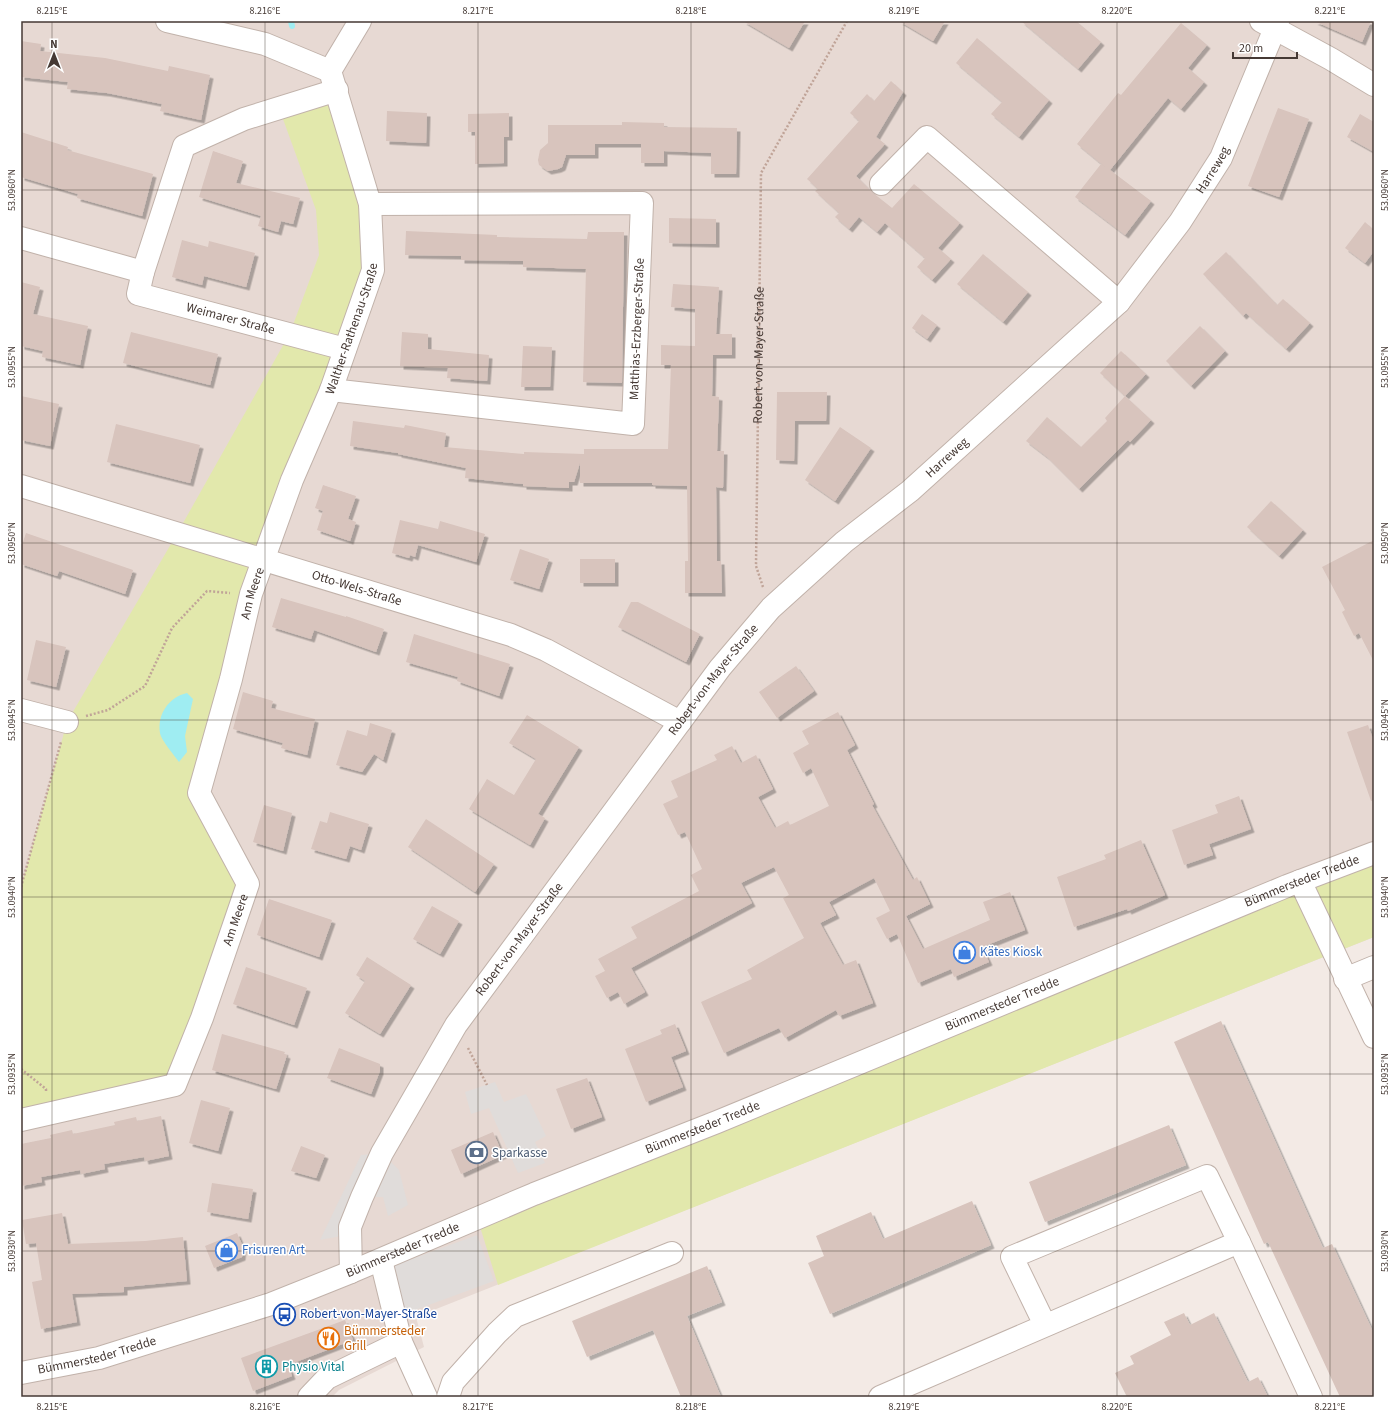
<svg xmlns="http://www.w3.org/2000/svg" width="1395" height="1418" font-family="'Source Sans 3',sans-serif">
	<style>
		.residential { fill: #e7d9d3 }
		.green { fill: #e2e8ac }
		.parking { fill: #e0dcda }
		.water { fill: #9fedf2 }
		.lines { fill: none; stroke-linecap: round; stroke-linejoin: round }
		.stream { stroke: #9fedf2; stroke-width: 6 }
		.building { fill: #d8c4bd; filter: url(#shadow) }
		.minor-casing { stroke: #c1b2aa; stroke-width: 24 }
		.path { stroke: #c0a498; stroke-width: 2.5; stroke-dasharray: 2 2; stroke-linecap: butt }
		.minor { stroke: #fff; stroke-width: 22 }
		.ticks { fill: none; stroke: #453934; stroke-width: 1; stroke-opacity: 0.45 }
		.labels { text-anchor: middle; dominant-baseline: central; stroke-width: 3; stroke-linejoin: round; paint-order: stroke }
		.street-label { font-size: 13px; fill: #453934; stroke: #fff }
		.shop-label { font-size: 13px; fill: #366cbe; stroke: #fff; text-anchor: start }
		.service-label { font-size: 13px; fill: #4e5e75; stroke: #fff; text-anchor: start }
		.transit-label { font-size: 13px; fill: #164399; stroke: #fff; text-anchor: start }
		.food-label { font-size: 13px; fill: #c56008; stroke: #fff; text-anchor: start }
		.culture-label { font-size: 13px; fill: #0d838f; stroke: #fff; text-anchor: start }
		.neatline { fill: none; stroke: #453934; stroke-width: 1.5 }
		.ticks-label { font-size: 10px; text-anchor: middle; fill: #453934 }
	</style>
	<defs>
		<filter id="shadow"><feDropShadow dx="3.5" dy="3.5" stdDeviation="0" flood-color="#0004"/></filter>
	</defs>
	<rect width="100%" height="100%" fill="#f3eae5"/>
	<polygon class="residential" points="21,21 1374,21 1374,937 416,1317 424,1347 339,1390 332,1397 21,1397"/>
	<g class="green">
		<polygon points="337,90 373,270 292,480 200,792 248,884 175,1085 21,1120 21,887 67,722 178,532 290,333 319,255 316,210 279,108"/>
		<polygon points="1374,853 1374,937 498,1285 477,1217"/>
	</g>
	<g class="parking">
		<polygon points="495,1082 504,1102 526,1094 546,1136 535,1142 545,1163 518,1173 489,1108 471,1114 465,1092"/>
		<polygon points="382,1153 399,1170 408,1205 388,1216 383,1197 373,1197 341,1236 320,1240 361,1155"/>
		<polygon points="477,1235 494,1281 407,1313 390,1267"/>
	</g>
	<path class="water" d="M187,693l6,6 -8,37 2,16 -8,10c-4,-6 -18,-22 -19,-29 -3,-19 9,-36 27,-40z"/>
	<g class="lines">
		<polyline class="stream" points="291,21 292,26"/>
	</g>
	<g class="building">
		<polygon points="743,21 805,21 789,48"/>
		<polygon points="899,21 945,21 933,41"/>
		<polygon points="1021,21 1076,21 1101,42 1078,69"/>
		<polygon points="1314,21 1371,21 1362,42"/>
		<polygon points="1181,23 1207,45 1188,68 1204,82 1181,109 1168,98 1110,170 1151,201 1125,235 1075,197 1101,164 1105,167 1077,144 1118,93 1121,95"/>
		<polygon points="977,38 1049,100 1019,137 991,114 1002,102 956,63"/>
		<polygon points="21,41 41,44 40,51 105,58 168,71 169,66 210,75 201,120 160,111 162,104 107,93 67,89 68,82 21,77"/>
		<polygon points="891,81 903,92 876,137 885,144 856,176 873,193 892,208 914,184 960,223 938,248 951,259 932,280 917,267 925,258 885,223 877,232 859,217 849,229 835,217 839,213 815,191 818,189 807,179 859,121 850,113 867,94 874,101"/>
		<polygon points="1278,108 1309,119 1279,197 1248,186"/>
		<polygon points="387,111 427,113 426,143 386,141"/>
		<polygon points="509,113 509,137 504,137 504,163 475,164 475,132 468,132 468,114"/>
		<polygon points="1360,114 1374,122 1374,152 1347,137"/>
		<polygon points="622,122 664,123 664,127 737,128 736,174 711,174 711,153 664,151 664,163 641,163 641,144 595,144 595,155 566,155 562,167 558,169 548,171 539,165 538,160 540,150 548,143 548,125 622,125"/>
		<polygon points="21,132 68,147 67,150 153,174 142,216 77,198 78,194 21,177"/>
		<polygon points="213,151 243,161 236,183 300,198 293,224 281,221 278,232 258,226 261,216 199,197"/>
		<polygon points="669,218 716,219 716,244 669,243"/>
		<polygon points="1365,222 1374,230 1374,251 1365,263 1345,248"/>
		<polygon points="406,231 497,235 497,237 587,239 588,232 624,232 622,383 583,382 586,269 523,267 523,261 461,260 461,256 405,255"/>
		<polygon points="182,240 208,247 209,241 255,253 246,287 204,276 202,285 172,277"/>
		<polygon points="1226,252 1277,305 1283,299 1310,323 1286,349 1246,313 1243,316 1203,274"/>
		<polygon points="983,254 1028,292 1003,322 957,284"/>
		<polygon points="21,282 40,287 33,314 88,326 80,365 42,357 43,351 21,346"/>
		<polygon points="673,284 719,287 716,334 732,334 732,355 713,355 712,396 719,397 717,451 724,451 723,488 716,487 717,561 721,561 722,593 685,593 685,561 688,561 687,486 652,485 652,483 580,483 580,463 574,482 569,482 569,488 523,486 523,484 465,478 466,468 398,454 398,453 350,446 353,421 404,428 405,425 446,433 444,447 524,454 524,452 584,454 584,449 668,449 671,365 661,365 661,345 695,346 695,309 671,307"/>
		<polygon points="922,314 937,325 927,339 912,328"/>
		<polygon points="1200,326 1225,351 1191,386 1166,361"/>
		<polygon points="131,332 218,354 210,385 123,363"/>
		<polygon points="402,332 428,334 428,349 489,355 487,381 447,378 448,368 400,366"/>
		<polygon points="523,346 552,347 550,387 521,387"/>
		<polygon points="1121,351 1146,374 1125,396 1100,373"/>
		<polygon points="777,392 827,392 826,421 795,421 794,461 776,460"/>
		<polygon points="21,396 59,404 50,446 21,440"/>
		<polygon points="1125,396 1151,420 1130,442 1128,440 1079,489 1047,457 1026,441 1047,417 1081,447 1107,421 1105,418"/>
		<polygon points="116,424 200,445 190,483 107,462"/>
		<polygon points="840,427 871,448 835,501 805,480"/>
		<polygon points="323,485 356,496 348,519 356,522 350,541 317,530 323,511 315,508"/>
		<polygon points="1271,501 1303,530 1279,556 1247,527"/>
		<polygon points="400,520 438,529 440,521 485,534 476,562 418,545 415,557 410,555 409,558 392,553"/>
		<polygon points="26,533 133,570 125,594 59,571 57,576 21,564 21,548"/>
		<polygon points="1374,540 1374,662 1359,633 1354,636 1342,612 1345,610 1322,567"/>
		<polygon points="520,549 549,559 539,589 510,580"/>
		<rect x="580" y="559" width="35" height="24"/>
		<polygon points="281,598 346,617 346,616 384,629 376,652 314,630 311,639 272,627"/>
		<polygon points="631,602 638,602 700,634 686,662 618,627"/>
		<polygon points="414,634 510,664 499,696 457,681 458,677 406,662"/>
		<polygon points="36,640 66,647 56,687 27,680"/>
		<polygon points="796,666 814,691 777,718 759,692"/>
		<polygon points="243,692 273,701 271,708 315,719 307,755 281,748 283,743 233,729"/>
		<polygon points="838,712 855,745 847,750 874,804 872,805 913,880 917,877 930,904 906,916 923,949 990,920 983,902 1010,892 1025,930 982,947 989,962 954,977 951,969 918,983 897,934 887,939 876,918 890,911 874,878 829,902 836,915 820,923 843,965 856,960 873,1003 839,1016 836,1010 785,1038 779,1028 724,1053 701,1002 752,979 747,970 804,938 783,898 789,895 774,867 741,883 752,903 631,968 645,992 624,1004 618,992 607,998 595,976 605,971 598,959 637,938 631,927 699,891 691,875 702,869 685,832 678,835 663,804 678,797 671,781 717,760 714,755 732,746 741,763 756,755 773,789 758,797 775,828 788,821 790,825 829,806 811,768 803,773 793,753 809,744 802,731"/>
		<polygon points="527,715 579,747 538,814 545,818 530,845 469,809 487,779 514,795 536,759 509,743"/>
		<polygon points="370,723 392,730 383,760 374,754 362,772 336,765 347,730 367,736"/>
		<polygon points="1368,725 1374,742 1374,800 1371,801 1347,732"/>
		<polygon points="1239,796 1251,829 1209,844 1213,855 1184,865 1172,830 1218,813 1215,805"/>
		<polygon points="264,805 292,813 283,851 253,842"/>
		<polygon points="330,812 369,824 361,850 350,846 346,859 311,849 320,821 327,823"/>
		<polygon points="426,819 494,864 475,892 408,847"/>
		<polygon points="1141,840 1165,895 1128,911 1127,909 1074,927 1057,877 1106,859 1104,855"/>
		<polygon points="269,899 332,920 319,957 257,935"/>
		<polygon points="432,906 459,921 440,954 413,939"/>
		<polygon points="367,957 411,985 380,1034 345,1013 365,981 356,975"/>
		<polygon points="246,967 307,988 294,1025 233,1004"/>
		<polygon points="1221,1021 1323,1248 1332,1244 1374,1334 1374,1397 1340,1397 1268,1242 1264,1244 1174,1042"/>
		<polygon points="675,1024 686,1051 671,1057 683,1087 646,1102 625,1049 662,1034 660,1030"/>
		<polygon points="222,1034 285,1052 284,1054 287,1055 276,1089 212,1070"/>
		<polygon points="339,1048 380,1064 380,1071 371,1094 327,1078"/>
		<polygon points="587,1078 602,1117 571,1129 556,1089"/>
		<polygon points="201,1100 230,1108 218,1151 189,1143"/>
		<polygon points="161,1116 169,1156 145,1161 144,1157 104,1164 105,1169 81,1174 80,1170 41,1177 42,1182 21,1186 21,1144 51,1138 50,1135 72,1130 73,1134 115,1125 114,1122 136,1117 137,1121"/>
		<polygon points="1169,1125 1186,1165 1045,1222 1029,1182"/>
		<polygon points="493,1132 503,1155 461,1174 451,1150"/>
		<polygon points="301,1146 325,1155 316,1178 291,1171"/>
		<polygon points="212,1183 253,1189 248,1219 207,1212"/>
		<polygon points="972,1201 991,1245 830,1314 808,1263 824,1256 816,1236 871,1212 883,1239"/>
		<polygon points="62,1213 68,1244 145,1241 183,1237 187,1281 124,1287 124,1292 72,1294 77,1322 41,1329 32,1282 42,1280 36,1243 26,1244 22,1220"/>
		<polygon points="237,1233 243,1247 242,1257 214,1268 205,1246"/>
		<polygon points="707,1266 722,1302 687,1316 721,1397 681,1397 653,1330 587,1357 572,1321"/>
		<polygon points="1184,1313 1190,1325 1214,1313 1248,1382 1258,1377 1268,1397 1127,1397 1115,1373 1134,1364 1130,1356 1171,1335 1164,1322"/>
		<polygon points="345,1320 353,1340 288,1365 292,1376 253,1391 241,1358"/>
	</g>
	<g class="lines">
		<defs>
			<g id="minor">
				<polyline points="1261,21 1331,59 1374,85"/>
				<polyline points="330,71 360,21"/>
				<polyline points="881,184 927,137 1119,302"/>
				<path id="s2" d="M21,238l122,34 -5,22 207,55"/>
				<polyline points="143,272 184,146 244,119 337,90"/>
				<path id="s3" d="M331,390l302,34 9,-221 -272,1"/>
				<path id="s4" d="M21,486l490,149 35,15 134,72"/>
				<polyline points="21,710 67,722"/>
				<polyline points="1300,881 1374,1037"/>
				<polyline points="1345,979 1374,967"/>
				<path id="s5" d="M21,1120l154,-35 27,-67 46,-134 -49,-91 32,-114 20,-85 41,-114 39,-90 42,-120 -3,-66 -40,-133 -65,-27 -98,-23"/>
				<polyline points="1239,1242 1311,1397"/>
				<path id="s6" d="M351,1272l-1,-45 12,-30 20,-44 74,-128 264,-357 51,-60 73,-66 66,-51 209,-189 61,-80 41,-64 57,-137"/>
				<polyline points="401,1342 426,1397"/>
				<path id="s7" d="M21,1373l78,-15 172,-54 80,-32 183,-78 183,-72 570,-236 87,-33"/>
				<polyline points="309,1397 327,1378 401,1342 381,1260"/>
				<polyline points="448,1397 453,1382 497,1333 515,1316 672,1253"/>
				<polyline points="880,1397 1239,1242 1207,1176 1012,1257 1045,1325"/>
			</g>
		</defs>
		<use href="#minor" class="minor-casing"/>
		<g class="path">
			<path id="s1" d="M763,587l-7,-21 5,-393 86,-152"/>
			<polyline points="86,716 108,710 145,686 172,628 207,591 230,593"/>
			<polyline points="21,887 61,742"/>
			<polyline points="468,1048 487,1085"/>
			<polyline points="21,1069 46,1089 46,1092"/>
		</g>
		<use href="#minor" class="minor"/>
	</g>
	<path class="ticks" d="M52,21v1376M265,21v1376M478,21v1376M691,21v1376M904,21v1376M1117,21v1376M1330,21v1376M21,190h1353M21,367h1353M21,543h1353M21,720h1353M21,897h1353M21,1074h1353M21,1251h1353"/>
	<defs>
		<symbol id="shop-ring" viewBox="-11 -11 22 22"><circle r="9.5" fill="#fff" stroke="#3f7fe0" stroke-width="1.5"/><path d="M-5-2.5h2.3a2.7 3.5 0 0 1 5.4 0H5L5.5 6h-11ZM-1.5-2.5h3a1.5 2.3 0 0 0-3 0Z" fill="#3f7fe0"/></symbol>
		<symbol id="bank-ring" viewBox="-11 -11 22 22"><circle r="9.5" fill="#fff" stroke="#5c6f8a" stroke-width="1.5"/><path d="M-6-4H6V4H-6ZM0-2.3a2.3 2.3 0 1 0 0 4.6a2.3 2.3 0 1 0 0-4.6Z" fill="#5c6f8a"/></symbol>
		<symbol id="bus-ring" viewBox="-11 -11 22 22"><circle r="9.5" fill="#fff" stroke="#1a4fb4" stroke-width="1.5"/><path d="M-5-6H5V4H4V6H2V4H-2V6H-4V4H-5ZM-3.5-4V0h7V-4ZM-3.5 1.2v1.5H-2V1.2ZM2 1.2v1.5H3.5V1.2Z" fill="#1a4fb4"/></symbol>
		<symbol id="restaurant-ring" viewBox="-11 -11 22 22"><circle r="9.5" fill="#fff" stroke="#e8710a" stroke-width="1.5"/><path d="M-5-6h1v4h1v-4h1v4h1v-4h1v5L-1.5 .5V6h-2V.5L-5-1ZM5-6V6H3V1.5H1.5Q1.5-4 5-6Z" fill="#e8710a"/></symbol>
		<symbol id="building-ring" viewBox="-11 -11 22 22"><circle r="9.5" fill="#fff" stroke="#0f9aa8" stroke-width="1.5"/><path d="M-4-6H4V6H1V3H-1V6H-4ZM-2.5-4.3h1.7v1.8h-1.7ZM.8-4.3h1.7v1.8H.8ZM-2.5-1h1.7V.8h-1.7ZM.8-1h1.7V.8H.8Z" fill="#0f9aa8"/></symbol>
	</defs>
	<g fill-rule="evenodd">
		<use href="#shop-ring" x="952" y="940" width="25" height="25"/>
		<use href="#bank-ring" x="464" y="1140" width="25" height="25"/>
		<use href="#shop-ring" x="214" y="1238" width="25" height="25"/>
		<use href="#bus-ring" x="272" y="1302" width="25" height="25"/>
		<use href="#restaurant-ring" x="316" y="1326" width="25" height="25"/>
		<use href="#building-ring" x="254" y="1354" width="25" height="25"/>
	</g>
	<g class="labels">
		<g class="street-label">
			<text stroke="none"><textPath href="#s6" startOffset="1422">Harreweg</textPath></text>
			<text stroke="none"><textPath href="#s2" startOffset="245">Weimarer Straße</textPath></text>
			<text stroke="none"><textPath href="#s5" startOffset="965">Walther-Rathenau-Straße</textPath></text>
			<text stroke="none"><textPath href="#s3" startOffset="399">Matthias-Erzberger-Straße</textPath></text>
			<text stroke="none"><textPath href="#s1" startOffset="233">Robert-von-Mayer-Straße</textPath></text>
			<text stroke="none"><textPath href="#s6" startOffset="1028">Harreweg</textPath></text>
			<text stroke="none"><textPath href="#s4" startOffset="351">Otto-Wels-Straße</textPath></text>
			<text stroke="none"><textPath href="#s5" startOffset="682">Am Meere</textPath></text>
			<text stroke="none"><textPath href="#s6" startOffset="704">Robert-von-Mayer-Straße</textPath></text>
			<text stroke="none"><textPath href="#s7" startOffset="1374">Bümmersteder Tredde</textPath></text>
			<text stroke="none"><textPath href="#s5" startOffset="334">Am Meere</textPath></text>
			<text stroke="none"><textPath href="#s6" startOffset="380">Robert-von-Mayer-Straße</textPath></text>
			<text stroke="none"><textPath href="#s7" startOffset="1050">Bümmersteder Tredde</textPath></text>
			<text stroke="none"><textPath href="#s7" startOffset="726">Bümmersteder Tredde</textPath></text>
			<text stroke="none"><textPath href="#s7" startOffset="402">Bümmersteder Tredde</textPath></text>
			<text stroke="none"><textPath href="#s7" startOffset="78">Bümmersteder Tredde</textPath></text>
		</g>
		<g class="shop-label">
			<text x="980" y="952">Kätes Kiosk</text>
			<text x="242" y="1250">Frisuren Art</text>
		</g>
		<g class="service-label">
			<text x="492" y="1153">Sparkasse</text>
		</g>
		<g class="transit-label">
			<text x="300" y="1314">Robert-von-Mayer-Straße</text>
		</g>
		<g class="food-label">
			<text x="344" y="1331">Bümmersteder<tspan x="344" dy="15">Grill</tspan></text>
		</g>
		<g class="culture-label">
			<text x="282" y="1367">Physio Vital</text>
		</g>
	</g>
	<rect width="1395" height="1418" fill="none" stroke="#ffffff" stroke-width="44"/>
	<g transform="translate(54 54)" stroke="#ffffff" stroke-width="3" paint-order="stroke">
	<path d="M0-3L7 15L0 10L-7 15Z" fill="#453934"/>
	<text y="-6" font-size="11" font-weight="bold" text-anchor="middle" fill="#453934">N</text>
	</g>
	<path d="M1233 52v6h64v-6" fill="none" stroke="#453934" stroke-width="2"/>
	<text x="1239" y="52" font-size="12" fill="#453934" stroke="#ffffff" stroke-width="3" paint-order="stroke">20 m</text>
	<rect x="22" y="22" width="1351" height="1374" class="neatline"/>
	<g class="ticks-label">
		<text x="52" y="14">8.215°E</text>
		<text x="265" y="14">8.216°E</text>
		<text x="478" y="14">8.217°E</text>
		<text x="691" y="14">8.218°E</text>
		<text x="904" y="14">8.219°E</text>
		<text x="1117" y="14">8.220°E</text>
		<text x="1330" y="14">8.221°E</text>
		<text transform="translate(11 190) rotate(-90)" y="4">53.0960°N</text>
		<text transform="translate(1384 190) rotate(-90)" y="4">53.0960°N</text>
		<text transform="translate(11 367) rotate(-90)" y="4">53.0955°N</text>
		<text transform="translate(1384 367) rotate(-90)" y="4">53.0955°N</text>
		<text transform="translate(11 543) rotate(-90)" y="4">53.0950°N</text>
		<text transform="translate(1384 543) rotate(-90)" y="4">53.0950°N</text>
		<text transform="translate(11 720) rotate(-90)" y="4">53.0945°N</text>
		<text transform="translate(1384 720) rotate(-90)" y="4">53.0945°N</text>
		<text transform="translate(11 897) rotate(-90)" y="4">53.0940°N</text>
		<text transform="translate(1384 897) rotate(-90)" y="4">53.0940°N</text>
		<text transform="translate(11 1074) rotate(-90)" y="4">53.0935°N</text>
		<text transform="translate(1384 1074) rotate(-90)" y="4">53.0935°N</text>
		<text transform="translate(11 1251) rotate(-90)" y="4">53.0930°N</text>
		<text transform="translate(1384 1251) rotate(-90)" y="4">53.0930°N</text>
		<text x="52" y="1410">8.215°E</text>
		<text x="265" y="1410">8.216°E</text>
		<text x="478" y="1410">8.217°E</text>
		<text x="691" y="1410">8.218°E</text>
		<text x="904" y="1410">8.219°E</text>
		<text x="1117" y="1410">8.220°E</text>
		<text x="1330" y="1410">8.221°E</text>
	</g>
</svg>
